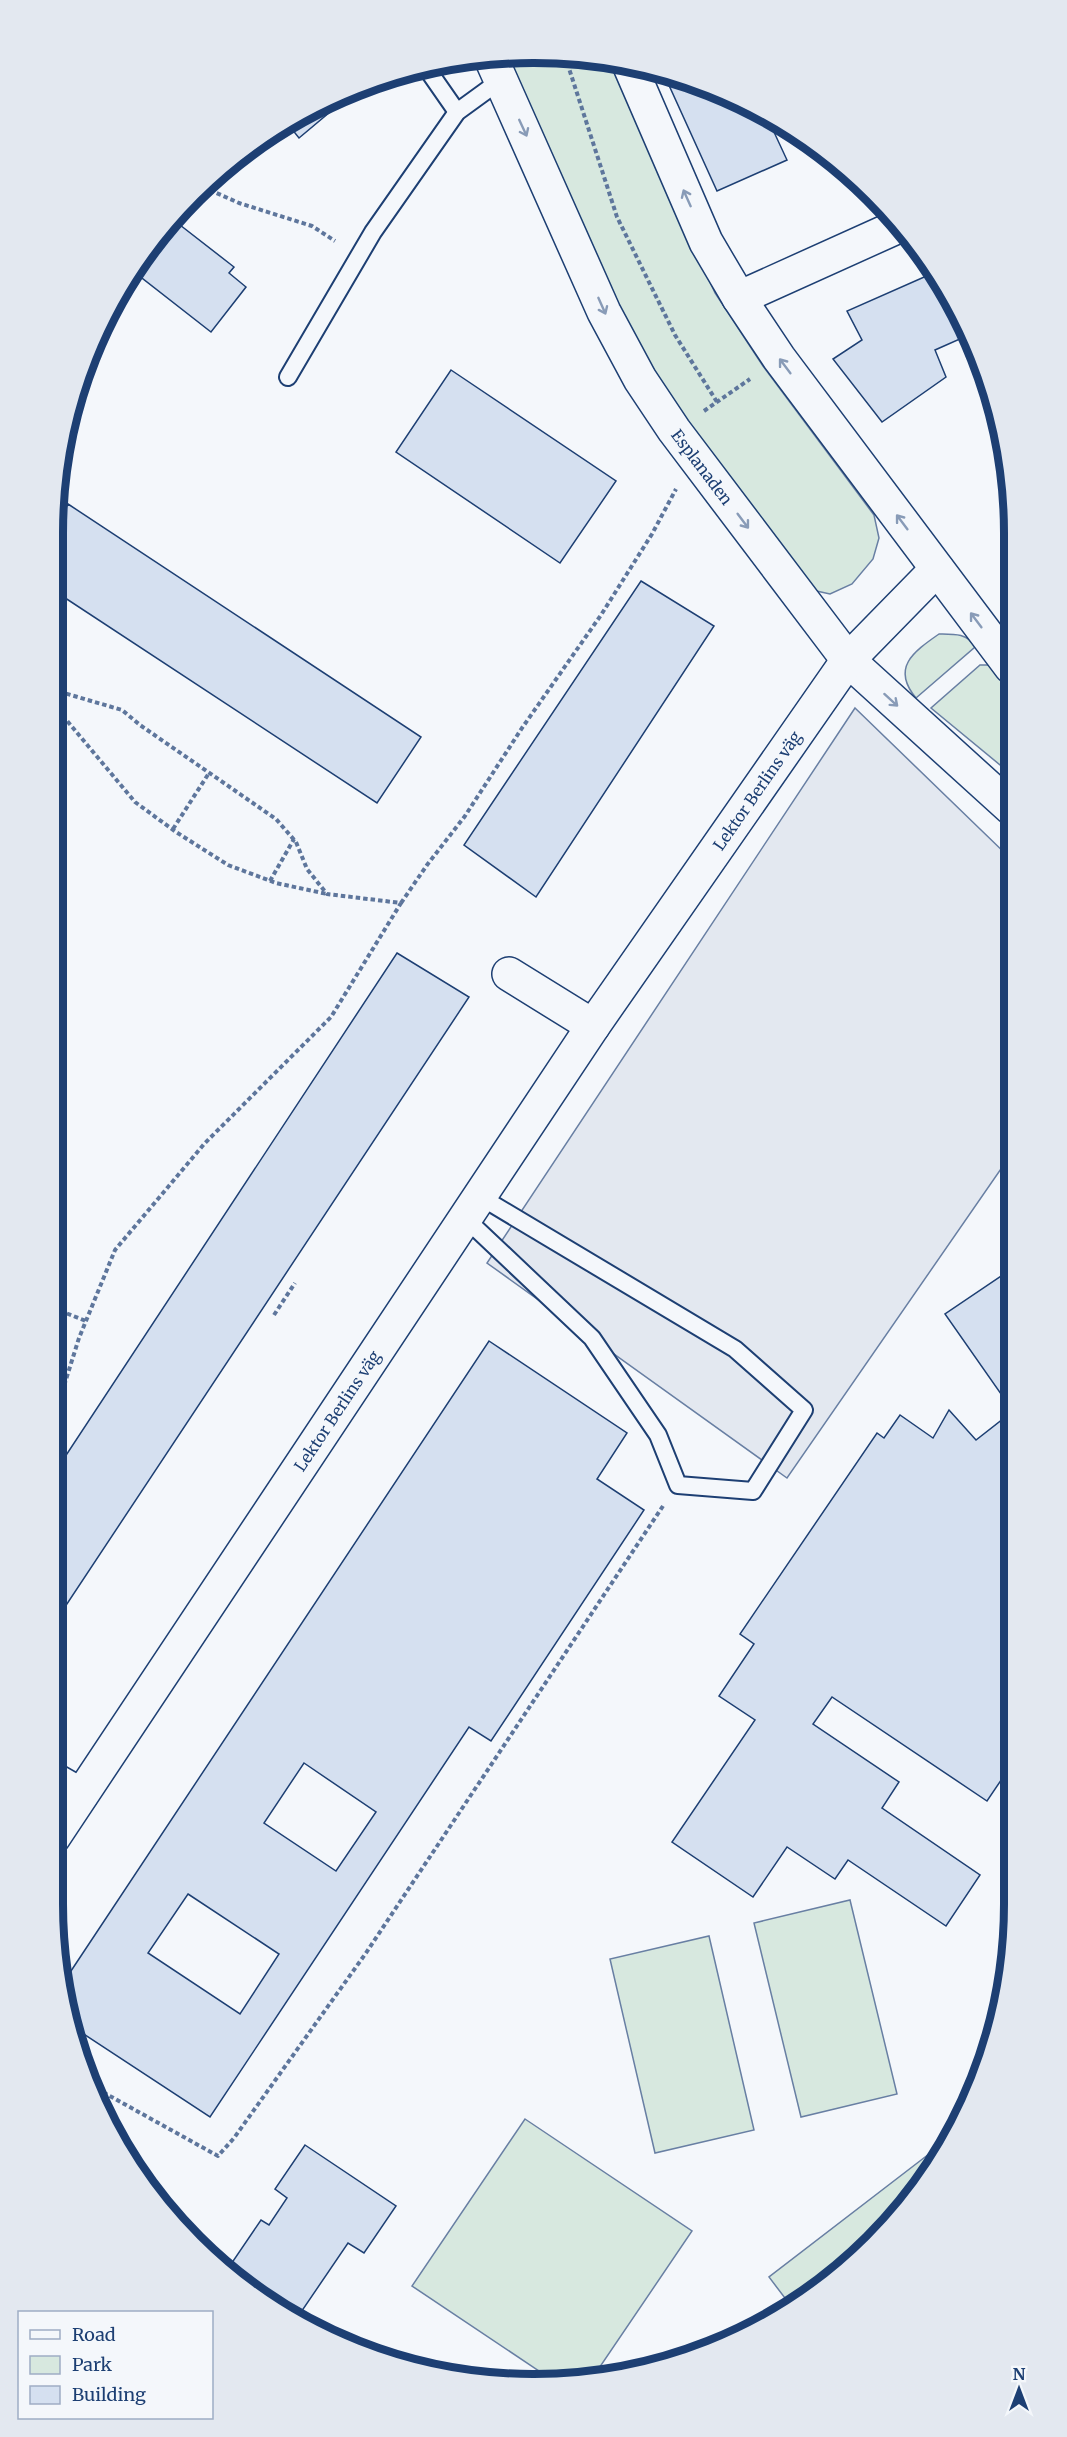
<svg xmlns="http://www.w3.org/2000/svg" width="1067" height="2437" font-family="Merriweather,serif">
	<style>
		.green { fill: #d7e8df; stroke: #687fa3; stroke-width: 1.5 }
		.parking { fill: #e3e8f0; stroke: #687fa3; stroke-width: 1.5 }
		.building { fill: #d5e0f0; stroke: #1d3f73; stroke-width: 1.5; fill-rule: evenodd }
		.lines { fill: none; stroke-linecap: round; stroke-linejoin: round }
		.lane-casing { stroke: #1d3f73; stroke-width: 20 }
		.street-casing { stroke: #1d3f73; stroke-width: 36 }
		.path { stroke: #5e769c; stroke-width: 4; stroke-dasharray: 4.5 3; stroke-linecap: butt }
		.lane { stroke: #f4f7fb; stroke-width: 16 }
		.street { stroke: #f4f7fb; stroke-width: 33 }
		.oneway { stroke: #889bb7 }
		.labels { text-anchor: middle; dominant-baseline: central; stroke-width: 4.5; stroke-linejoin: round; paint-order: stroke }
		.street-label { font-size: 16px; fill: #1d3f73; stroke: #f4f7fb }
		.rim { fill: none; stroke: #1d3f73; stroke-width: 8 }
	</style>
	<rect width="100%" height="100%" fill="#f4f7fb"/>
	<g class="green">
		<polygon points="505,54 597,57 610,60 715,293 763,366 874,515 879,538 873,559 852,584 830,594 812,590 674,404 626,322"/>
		<path d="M939,634c14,0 29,-1 36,13l-59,51c-25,-30 -3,-46 23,-64z"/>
		<polygon points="980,665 990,665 1011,694 1011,774 931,708"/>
		<polygon points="850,1900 897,2094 801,2117 754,1923"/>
		<polygon points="709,1936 754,2130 655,2153 610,1959"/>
		<polygon points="525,2119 692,2231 591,2380 551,2379 412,2286"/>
		<polygon points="955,2134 950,2144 895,2220 791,2306 769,2277"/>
	</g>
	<polygon class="parking" points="855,708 1011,859 1012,1153 787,1478 487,1263"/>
	<g class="building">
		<polygon points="663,72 688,78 767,117 787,160 717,191"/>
		<polygon points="339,95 343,101 299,138 287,123 321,102"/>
		<polygon points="171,218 234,267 229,273 246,287 211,332 133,271"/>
		<polygon points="931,274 969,335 935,350 946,377 882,422 833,359 862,340 847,311"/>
		<polygon points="451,370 616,481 560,563 396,452"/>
		<polygon points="68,504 421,737 377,803 53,590 54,526"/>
		<polygon points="641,581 714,626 536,897 464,845"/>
		<polygon points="397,953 469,997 53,1625 53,1475"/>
		<polygon points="1013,1268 1014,1761 987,1801 832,1697 813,1724 899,1782 882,1808 980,1875 946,1926 848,1860 835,1879 787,1847 753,1897 672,1842 755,1720 719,1696 754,1644 740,1634 877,1433 884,1438 900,1415 933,1438 949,1410 976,1440 1013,1411 945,1314"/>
		<path d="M489,1341l138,92 -30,46 47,31 -153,231 -22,-14 -259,390 -137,-90 -8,-47zM304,1763l72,49 -40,59 -72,-48zM188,1894l91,60 -39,60 -92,-61z"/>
		<polygon points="305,2145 396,2206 364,2253 348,2243 295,2321 229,2267 261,2220 269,2225 287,2198 275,2189"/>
	</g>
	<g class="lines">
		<defs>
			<g id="lane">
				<polyline points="425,66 457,112"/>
				<polyline points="288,377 373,232 457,112 501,80"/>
				<polyline points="465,1218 592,1338 658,1435 678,1485 753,1491 804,1410 735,1349 479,1196"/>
			</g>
			<g id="street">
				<path id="s1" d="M490,56l114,256 36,67 34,51 174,230 163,148"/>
				<polyline points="629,64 706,242 739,298 779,358 1011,667"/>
				<polyline points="739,298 901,225"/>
				<polyline points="509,974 593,1026"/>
				<polyline points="53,1779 81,1795"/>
				<path id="s2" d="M53,1838l540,-812 255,-366 89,-91"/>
			</g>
		</defs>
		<use href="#lane" class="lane-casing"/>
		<use href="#street" class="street-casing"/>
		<g class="path">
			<polyline points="565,56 617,217 675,335 717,402"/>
			<polyline points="203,187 239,203 312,226 335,241"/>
			<polyline points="704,411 750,379"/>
			<polyline points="53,704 135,802 176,832 228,865 276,883 327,894"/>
			<polyline points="173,829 209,773"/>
			<polyline points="270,881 294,839"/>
			<polyline points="401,903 427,865 465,816 522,728 601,615 652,534 676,489"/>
			<polyline points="53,1308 86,1321"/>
			<polyline points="274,1315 295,1283"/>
			<polyline points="53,1421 79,1338 115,1250 205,1143 331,1017 401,903 327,894 307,869 296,842 276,819 140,725 122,710 64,693 53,693"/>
			<polyline points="90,2085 218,2156 234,2138 366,1953 663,1506"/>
		</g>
		<use href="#lane" class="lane"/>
		<use href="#street" class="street"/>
	</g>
	<defs><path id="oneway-shaft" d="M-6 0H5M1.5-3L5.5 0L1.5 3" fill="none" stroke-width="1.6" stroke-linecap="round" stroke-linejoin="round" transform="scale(1.5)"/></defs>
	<g class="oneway">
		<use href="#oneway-shaft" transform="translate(523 128) rotate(65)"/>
		<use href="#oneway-shaft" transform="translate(687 198) rotate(-114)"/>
		<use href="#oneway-shaft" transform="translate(602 306) rotate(66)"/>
		<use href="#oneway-shaft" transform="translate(785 366) rotate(-127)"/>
		<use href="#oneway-shaft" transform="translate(743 521) rotate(53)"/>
		<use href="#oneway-shaft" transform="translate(902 522) rotate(-127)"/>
		<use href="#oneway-shaft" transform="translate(976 620) rotate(-127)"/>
		<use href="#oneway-shaft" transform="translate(891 700) rotate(42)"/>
	</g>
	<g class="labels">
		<g class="street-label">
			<text stroke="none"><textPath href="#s1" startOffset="464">Esplanaden</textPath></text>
			<text stroke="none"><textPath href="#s2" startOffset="1262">Lektor Berlins väg</textPath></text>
			<text stroke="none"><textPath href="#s2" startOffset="513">Lektor Berlins väg</textPath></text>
		</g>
	</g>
	<path d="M0 0H1067V2437H0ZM533 63H534A470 470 0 0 1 1004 533V1904A470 470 0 0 1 534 2374H533A470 470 0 0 1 63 1904V533A470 470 0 0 1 533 63Z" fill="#e3e8f0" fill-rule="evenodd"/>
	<path class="rim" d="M533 63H534A470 470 0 0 1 1004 533V1904A470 470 0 0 1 534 2374H533A470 470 0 0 1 63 1904V533A470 470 0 0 1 533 63Z"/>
	<rect x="18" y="2311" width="195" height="108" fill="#f4f7fb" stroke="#9eadc5" stroke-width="1.5"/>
	<rect x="30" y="2330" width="30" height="9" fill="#f4f7fb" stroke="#9eadc5" stroke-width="1.5"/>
	<text x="72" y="2341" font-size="18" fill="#1d3f73">Road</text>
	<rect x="30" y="2356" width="30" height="18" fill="#d7e8df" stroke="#9eadc5" stroke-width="1.5"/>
	<text x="72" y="2371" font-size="18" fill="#1d3f73">Park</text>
	<rect x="30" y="2386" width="30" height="18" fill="#d5e0f0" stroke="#9eadc5" stroke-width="1.5"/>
	<text x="72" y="2401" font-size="18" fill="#1d3f73">Building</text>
	<g transform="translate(1019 2389)" stroke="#f4f7fb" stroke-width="4.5" paint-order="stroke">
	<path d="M0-4.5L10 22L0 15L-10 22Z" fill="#1d3f73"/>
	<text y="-9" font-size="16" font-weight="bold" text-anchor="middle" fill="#1d3f73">N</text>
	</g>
</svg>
